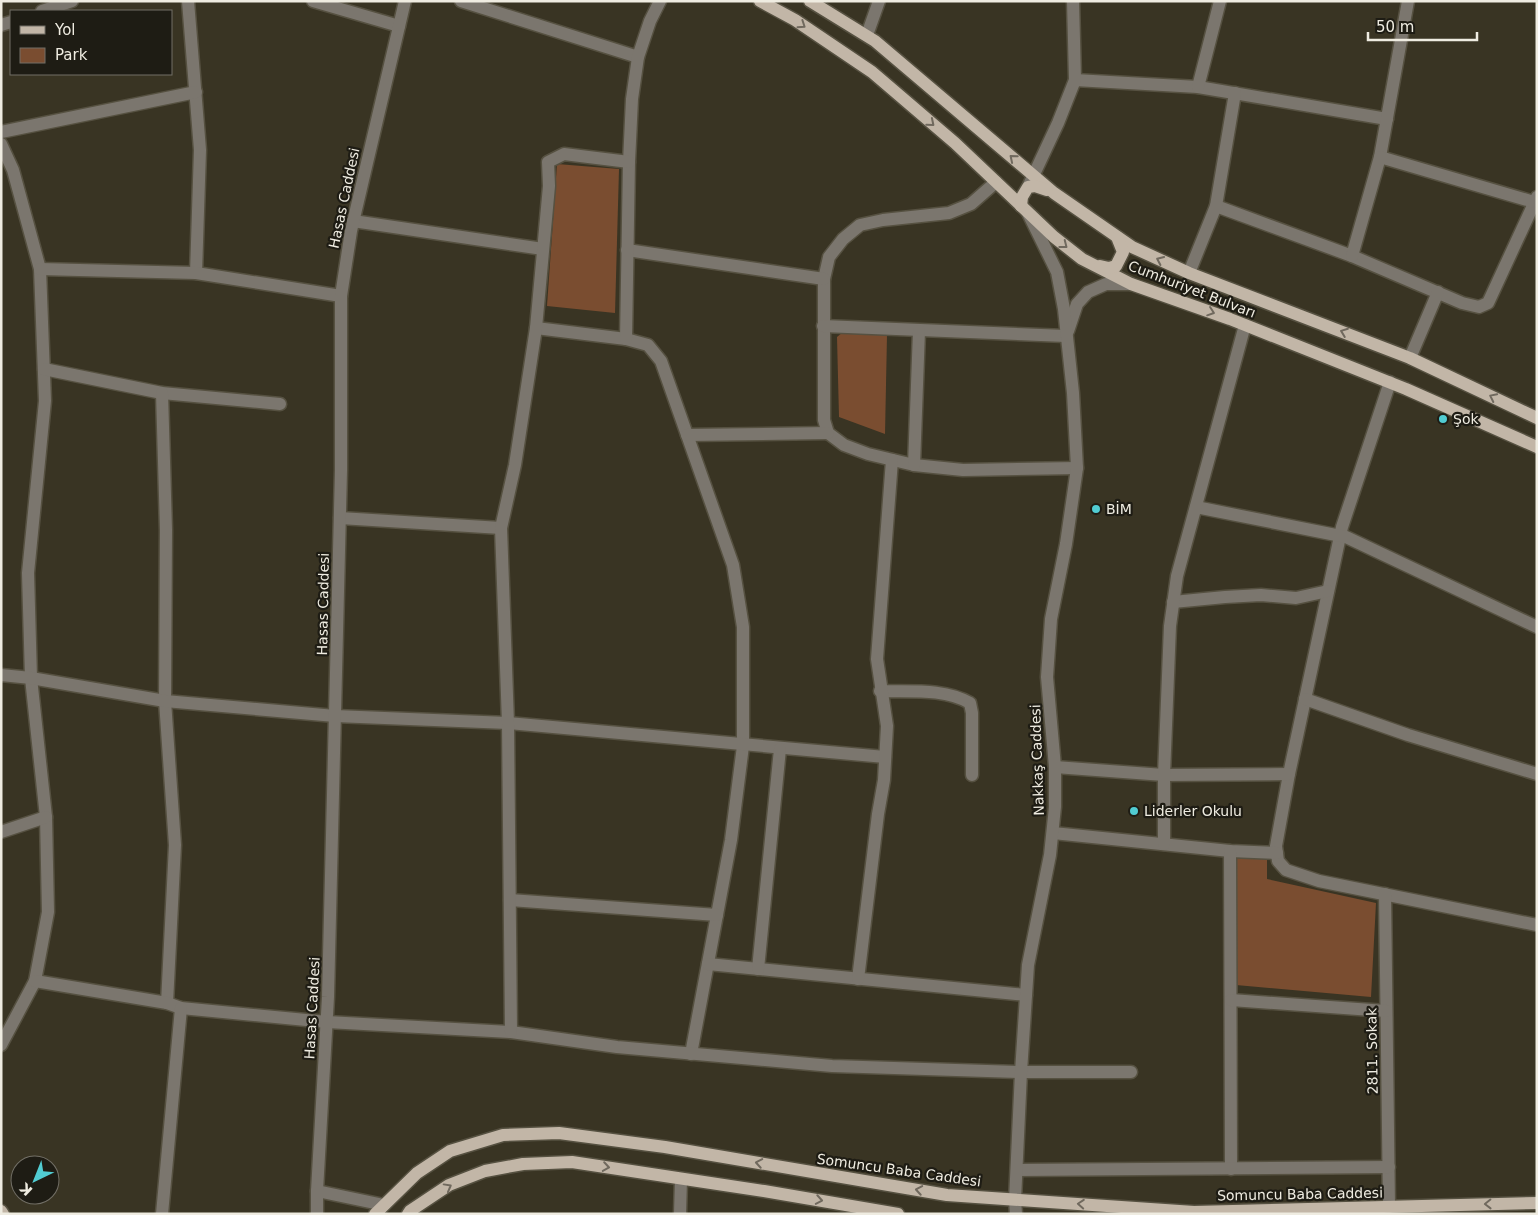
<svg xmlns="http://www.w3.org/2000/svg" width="1538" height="1215" font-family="'DejaVu Sans',sans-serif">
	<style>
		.green { fill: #7a4d30 }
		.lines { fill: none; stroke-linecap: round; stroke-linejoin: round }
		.minor-casing { stroke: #565141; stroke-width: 15 }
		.major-casing { stroke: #565141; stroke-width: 15 }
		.minor { stroke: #7b766e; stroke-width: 12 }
		.major { stroke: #c2b6a7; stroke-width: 12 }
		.oneway { stroke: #70695e }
		.poi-dot { fill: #51ccd2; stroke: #1e1c14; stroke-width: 2 }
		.labels { text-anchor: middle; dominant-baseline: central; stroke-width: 4.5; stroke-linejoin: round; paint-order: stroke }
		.street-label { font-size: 14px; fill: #efece1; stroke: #1e1c14 }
		.poi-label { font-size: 14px; fill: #efece1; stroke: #1e1c14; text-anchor: start }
	</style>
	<rect width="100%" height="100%" fill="#393423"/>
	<g class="green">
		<polygon points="557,164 619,169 615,313 547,306"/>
		<polygon points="843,332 887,335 885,434 839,417 837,337"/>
		<polygon points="1232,858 1267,858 1267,879 1376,903 1371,997 1236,985"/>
	</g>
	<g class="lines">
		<defs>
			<g id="minor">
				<polyline points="188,1 200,150 196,273"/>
				<polyline points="313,1 399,26"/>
				<polyline points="461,1 638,57"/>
				<polyline points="42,11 72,1"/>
				<polyline points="1,25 11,22"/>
				<polyline points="867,35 879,1"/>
				<polyline points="1075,80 1198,87 1387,119"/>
				<polyline points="1198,87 1220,1"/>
				<polyline points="1,132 196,92"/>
				<polyline points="1,144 13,170 40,269 45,401 28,573 31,678 46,817 48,912 35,981 1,1045"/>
				<polyline points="1380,157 1408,1"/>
				<polyline points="996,182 971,204 949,213 883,220 860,225 843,239 829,257 824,279 824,420 828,433 844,445 868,454 914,465 963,470 1077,468"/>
				<polyline points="1029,185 1058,123 1075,80 1073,1"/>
				<polyline points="1216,206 1352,256 1462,303 1479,307 1488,303 1537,197"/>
				<polyline points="353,221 543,249"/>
				<polyline points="627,250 824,279"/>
				<polyline points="1352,256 1380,157 1534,202"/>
				<polyline points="40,269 196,273 341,296"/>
				<polyline points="1189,273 1216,206 1235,93"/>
				<polyline points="823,326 1066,336"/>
				<polyline points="536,328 626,339 648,345 661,361 733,565 743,627 743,746 731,840 691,1054"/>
				<polyline points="1068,331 1077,304 1088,292 1106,284 1131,284"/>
				<polyline points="626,339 629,162 632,99 638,57 650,21 660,1"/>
				<polyline points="1410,358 1438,292"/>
				<polyline points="44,369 162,393 280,404"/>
				<polyline points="1390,382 1342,527 1289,774 1276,846 1278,861 1286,870 1319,881 1537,925"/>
				<polyline points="162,393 166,530 165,701 175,845 167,1003"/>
				<polyline points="687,435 828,433"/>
				<polyline points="914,465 919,331"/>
				<polyline points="1196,507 1346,537 1537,627"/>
				<polyline points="340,518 501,528"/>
				<polyline points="1173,602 1225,597 1261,595 1296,598 1328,591"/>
				<polyline points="1,675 31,678 165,701 335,716 508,723 885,757"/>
				<path d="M880,691c30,1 64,-3 90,12l2,10v62"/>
				<polyline points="1305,699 1408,735 1537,774"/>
				<polyline points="1055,767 1164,775 1289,774"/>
				<polyline points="1,832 46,817"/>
				<polyline points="1053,833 1230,851 1277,853"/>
				<polyline points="1164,844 1164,775 1170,626 1177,576 1245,325"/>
				<polyline points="1230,851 1231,1169"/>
				<polyline points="1385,894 1389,1207"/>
				<polyline points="510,900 717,915"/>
				<polyline points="708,964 1026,995"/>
				<polyline points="758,969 780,749"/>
				<polyline points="858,979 878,814 884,780 887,726 877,659 892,460"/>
				<polyline points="35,981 167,1003 181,1008 327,1022 511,1032 617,1047 832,1066 1021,1072 1131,1072"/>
				<polyline points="1231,1000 1386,1011"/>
				<polyline points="511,1032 508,723 501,528 515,465 536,328 549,186 548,162 564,154 629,162"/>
				<polyline points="1017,1170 1389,1167"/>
				<polyline points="317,1191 384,1205"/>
				<polyline points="162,1214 181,1008"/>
				<polyline points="317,1214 317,1191 328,997 341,470 341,296 351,231 405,1"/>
				<polyline points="680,1214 681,1179"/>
				<polyline points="1016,1214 1015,1200 1021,1072 1028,965 1050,855 1055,807 1055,767 1047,677 1051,619 1066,544 1077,468 1073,393 1064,309 1057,272 1028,213"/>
			</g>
			<g id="major">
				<polyline points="760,1 795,20 872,72 955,143 1054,237 1082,259 1131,284 1230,319 1406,389 1537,447"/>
				<polyline points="810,1 875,41 1054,193 1132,247 1189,273 1410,358 1537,418"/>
				<polyline points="1021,206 1022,197 1028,187 1035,186 1047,190"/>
				<polyline points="1100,266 1109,268 1116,266 1123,252 1117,237"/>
				<polyline points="1,1211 3,1214"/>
				<polyline points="375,1214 417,1173 450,1151 503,1135 559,1133 665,1147 947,1195 1194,1212 1537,1203"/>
				<polyline points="408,1214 410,1211 449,1185 485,1171 523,1164 572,1162 764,1191 898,1214"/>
			</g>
		</defs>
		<use href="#minor" class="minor-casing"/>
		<use href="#major" class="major-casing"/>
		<use href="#minor" class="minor"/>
		<use href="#major" class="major"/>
	</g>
	<defs><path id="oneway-chevron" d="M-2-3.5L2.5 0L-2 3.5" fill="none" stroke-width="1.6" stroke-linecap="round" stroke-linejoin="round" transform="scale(1.25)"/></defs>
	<g class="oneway">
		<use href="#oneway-chevron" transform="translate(802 25) rotate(34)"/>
		<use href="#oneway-chevron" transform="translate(931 123) rotate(40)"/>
		<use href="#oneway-chevron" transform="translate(1013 158) rotate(-140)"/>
		<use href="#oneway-chevron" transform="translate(1064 245) rotate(38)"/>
		<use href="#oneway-chevron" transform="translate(1160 260) rotate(-155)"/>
		<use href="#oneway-chevron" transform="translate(1211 312) rotate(19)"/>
		<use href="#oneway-chevron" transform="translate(1344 332) rotate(-159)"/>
		<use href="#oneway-chevron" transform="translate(1493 397) rotate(-154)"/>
		<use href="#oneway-chevron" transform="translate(759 1163) rotate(-170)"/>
		<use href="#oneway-chevron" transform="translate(606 1167) rotate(9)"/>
		<use href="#oneway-chevron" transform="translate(448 1187) rotate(-29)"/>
		<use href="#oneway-chevron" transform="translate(919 1190) rotate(-170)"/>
		<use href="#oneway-chevron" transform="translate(819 1200) rotate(10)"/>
		<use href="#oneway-chevron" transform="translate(1081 1204) rotate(-176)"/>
		<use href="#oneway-chevron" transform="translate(1488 1204) rotate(179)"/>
	</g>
	<g class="poi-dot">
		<circle cx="1443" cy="419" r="5"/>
		<circle cx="1096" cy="509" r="5"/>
		<circle cx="1134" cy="811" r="5"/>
	</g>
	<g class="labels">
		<g class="street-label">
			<text transform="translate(344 198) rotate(-78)">Hasas Caddesi</text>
			<text transform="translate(1192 289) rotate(21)">Cumhuriyet Bulvarı</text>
			<text transform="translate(323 604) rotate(-89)">Hasas Caddesi</text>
			<text transform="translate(1037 760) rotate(-92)">Nakkaş Caddesi</text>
			<text transform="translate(312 1008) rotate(-87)">Hasas Caddesi</text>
			<text transform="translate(1372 1051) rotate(-91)">2811. Sokak</text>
			<text transform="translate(899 1170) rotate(8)">Somuncu Baba Caddesi</text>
			<text transform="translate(1300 1194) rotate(-1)">Somuncu Baba Caddesi</text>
		</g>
		<g class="poi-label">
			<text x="1453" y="419">Şok</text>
			<text x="1106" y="509">BİM</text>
			<text x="1144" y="811">Liderler Okulu</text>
		</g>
	</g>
	<rect width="1538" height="1215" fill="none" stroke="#efece1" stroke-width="5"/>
	<rect x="10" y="10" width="162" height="65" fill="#1e1c14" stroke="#726f66"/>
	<rect x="20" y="26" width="25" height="8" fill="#c2b6a7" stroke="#726f66"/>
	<text x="55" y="35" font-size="15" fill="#efece1">Yol</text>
	<rect x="20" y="48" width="25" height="15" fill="#7a4d30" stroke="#726f66"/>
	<text x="55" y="60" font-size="15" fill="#efece1">Park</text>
	<g transform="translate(35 1180) rotate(223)"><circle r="24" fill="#1e1c14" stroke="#726f66"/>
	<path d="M0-4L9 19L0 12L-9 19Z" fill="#51ccd2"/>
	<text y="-8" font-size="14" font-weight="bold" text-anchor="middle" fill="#efece1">K</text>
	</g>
	<path d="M1368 32v8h109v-8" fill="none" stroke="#efece1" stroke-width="2.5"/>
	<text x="1376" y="32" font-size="15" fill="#efece1" stroke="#1e1c14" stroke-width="4" paint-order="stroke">50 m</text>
</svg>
